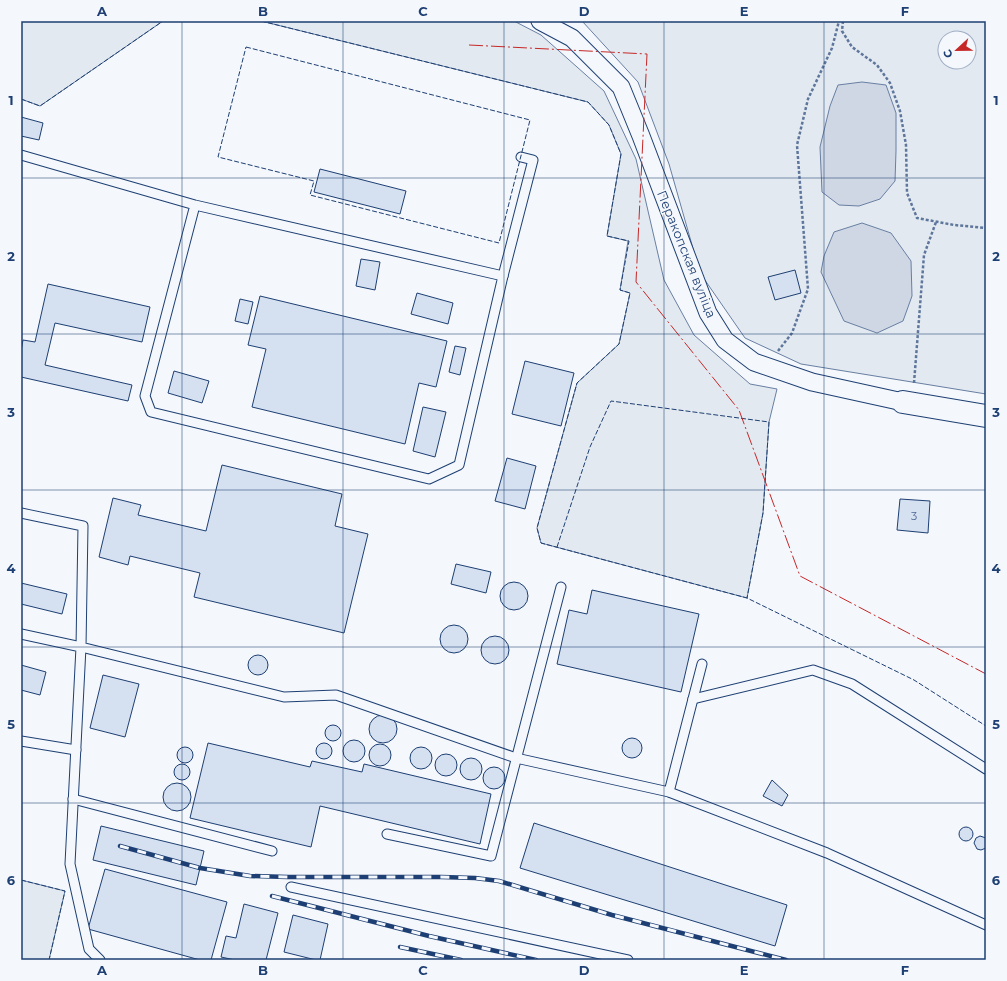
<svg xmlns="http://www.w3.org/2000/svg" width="1007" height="981" font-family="Montserrat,sans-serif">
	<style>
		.green { fill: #e3e9f0; stroke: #687fa3; fill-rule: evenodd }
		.water { fill: #cfd7e4; stroke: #687fa3 }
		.building { fill: #d5e0f0; stroke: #1d3f73 }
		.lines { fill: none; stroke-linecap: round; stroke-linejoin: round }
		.lane-casing { stroke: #1d3f73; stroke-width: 11 }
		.street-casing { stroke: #1d3f73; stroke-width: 19 }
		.secondary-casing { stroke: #1d3f73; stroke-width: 24 }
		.path { stroke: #5e769c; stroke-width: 2.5; stroke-dasharray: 3 2; stroke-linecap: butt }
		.lane { stroke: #f4f7fb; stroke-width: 9 }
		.street { stroke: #f4f7fb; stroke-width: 17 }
		.secondary { stroke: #f4f7fb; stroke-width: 22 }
		.rail-casing { stroke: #1d3f73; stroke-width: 4.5 }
		.rail { stroke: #f4f7fb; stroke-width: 3; stroke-dasharray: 9; stroke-linecap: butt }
		.fence { stroke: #1d3f73; stroke-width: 1; stroke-dasharray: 5 2; stroke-linecap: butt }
		.power { stroke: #c62828; stroke-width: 1; stroke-dasharray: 14 3 2 3; stroke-linecap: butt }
		.grid { fill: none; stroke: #1d3f73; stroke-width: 1; stroke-opacity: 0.55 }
		.labels { text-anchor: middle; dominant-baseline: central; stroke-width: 3; stroke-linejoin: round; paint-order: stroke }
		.number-label { font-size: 11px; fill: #4b6792 }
		.street-label { font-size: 13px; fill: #1d3f73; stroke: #f4f7fb }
		.neatline { fill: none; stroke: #1d3f73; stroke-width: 1.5 }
		.grid-label { font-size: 13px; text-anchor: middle; font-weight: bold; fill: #1d3f73 }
	</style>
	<rect width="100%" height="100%" fill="#f4f7fb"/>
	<g class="green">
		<polygon points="21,21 163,21 40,106 21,99"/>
		<polygon points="261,21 514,21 541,35 604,91 636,159 664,280 694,335 750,384 777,389 769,422 763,513 747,598 541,543 537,528 577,383 619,344 630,293 620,290 628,241 607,236 621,154 609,125 588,102"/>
		<path d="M582,21h404v373l-185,-30 -56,-26 -45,-65 -31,-109 -31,-82zM945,38h24v24h-24z"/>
		<polygon points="21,880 65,891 49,960 21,960"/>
	</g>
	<g class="water">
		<polygon points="862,82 886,85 896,113 896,151 895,181 880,199 859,206 839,205 822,192 820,147 830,106 838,85"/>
		<polygon points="862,223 891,233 911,261 912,296 903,321 877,333 844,321 821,272 824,256 834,232"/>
	</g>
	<g class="building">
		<polygon points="21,117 43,123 39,140 21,136"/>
		<polygon points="320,169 406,191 400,214 314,192"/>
		<polygon points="361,259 380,262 375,290 356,286"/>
		<polygon points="795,270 801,293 775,300 768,277"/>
		<polygon points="48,284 150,307 142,342 55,323 45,365 132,385 128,401 21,377 21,351 23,340 35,342"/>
		<polygon points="417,293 453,303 448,324 411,314"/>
		<polygon points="260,296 447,341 436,387 419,383 405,444 252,407 266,349 248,345"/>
		<polygon points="240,299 253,302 248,324 235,321"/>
		<polygon points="455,346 466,348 460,375 449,372"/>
		<polygon points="525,361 574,373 561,426 512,414"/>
		<polygon points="174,371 209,381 202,403 168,393"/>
		<polygon points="423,407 446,412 435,457 413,451"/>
		<polygon points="507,458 536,466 525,509 495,501"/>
		<polygon points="222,465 342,494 335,526 368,534 344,633 194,597 200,573 130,556 128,565 99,557 113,498 141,505 138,515 206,531"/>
		<polygon points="900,499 930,501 928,533 897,530"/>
		<polygon points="456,564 491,572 486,593 451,584"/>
		<circle cx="514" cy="596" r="14"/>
		<polygon points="21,583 67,594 62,614 21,604"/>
		<polygon points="592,590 699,614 681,692 557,664 569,610 587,614"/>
		<circle cx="454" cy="639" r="14"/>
		<circle cx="495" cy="650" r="14"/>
		<circle cx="258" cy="665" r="10"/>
		<polygon points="21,665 46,672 40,695 21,690"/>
		<polygon points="103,675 139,684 125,737 90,728"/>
		<circle cx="383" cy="729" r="14"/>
		<circle cx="333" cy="733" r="8"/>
		<circle cx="632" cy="748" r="10"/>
		<circle cx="354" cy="751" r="11"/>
		<polygon points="208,743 310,767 312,761 362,772 364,764 491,794 480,844 320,806 311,847 190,818"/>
		<circle cx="324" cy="751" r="8"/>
		<circle cx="380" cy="755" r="11"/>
		<circle cx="421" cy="758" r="11"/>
		<circle cx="185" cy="755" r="8"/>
		<circle cx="446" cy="765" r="11"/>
		<circle cx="471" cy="769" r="11"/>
		<circle cx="182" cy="772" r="8"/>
		<circle cx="494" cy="778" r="11"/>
		<polygon points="772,780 788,795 782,806 763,796"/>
		<circle cx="177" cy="797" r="14"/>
		<polygon points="534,823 787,905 775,946 520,868"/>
		<polygon points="101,826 204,851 196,885 93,860"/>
		<circle cx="966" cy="834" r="7"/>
		<polygon points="980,836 986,838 986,848 981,850 977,849 974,843 976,838"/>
		<polygon points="105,869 227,902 211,960 200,960 88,929"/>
		<polygon points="244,904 278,913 266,960 235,960 221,957 226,936 236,938"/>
		<polygon points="293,915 328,924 320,960 316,960 284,952"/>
	</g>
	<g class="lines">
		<defs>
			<g id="lane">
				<polyline points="21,155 195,205 503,276 459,465 429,479 151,412 145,396 195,205"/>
				<polyline points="503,276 533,160 521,157"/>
				<polyline points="21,513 83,526 81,647 284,697 336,695 516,758 669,792 827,853 986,925"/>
				<polyline points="21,634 81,647 70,864 89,949 100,960"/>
				<polyline points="693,699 813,670 852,684 986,769"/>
				<polyline points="21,741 76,750"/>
				<polyline points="669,792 702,664"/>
				<polyline points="73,799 272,851"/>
				<polyline points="387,834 491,856 561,587"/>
				<polyline points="291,887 628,960"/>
			</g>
			<polyline id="street" points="540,21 572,38 621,87 641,136 708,313 725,340 754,362 812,382 903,402"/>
			<polyline id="secondary" points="903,402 986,416"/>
		</defs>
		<use href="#lane" class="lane-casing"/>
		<use href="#street" class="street-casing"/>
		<use href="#secondary" class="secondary-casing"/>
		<g class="path">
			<polyline points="843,21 842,31 852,47 877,65 890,83 900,111 906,145 907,193 917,218 954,225 986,228"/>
			<polyline points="778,351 792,333 808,289 797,145 808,99 832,48 839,21"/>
			<polyline points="914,383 924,255 936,222"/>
		</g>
		<use href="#lane" class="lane"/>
		<use href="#street" class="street"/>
		<use href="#secondary" class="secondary"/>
		<defs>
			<g id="rail">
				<polyline points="120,846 200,868 250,876 288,877 441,877 475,878 499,881 612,915 786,960"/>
				<polyline points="272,896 429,936 536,960"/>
				<polyline points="400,947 461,960"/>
			</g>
		</defs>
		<use href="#rail" class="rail-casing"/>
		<use href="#rail" class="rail"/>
		<g class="fence">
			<polyline points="261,21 588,102 609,125 621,154 607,236 629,241 620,290 630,293 619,344 577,383 537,528 541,543 747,598 914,680 986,726"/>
			<polygon points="246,47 530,120 499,243 310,195 314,181 218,157"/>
			<polyline points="21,99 40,106 163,21"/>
			<polyline points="557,547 590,447 611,401 769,422 763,513 747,598"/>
			<polyline points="21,880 65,891 49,960"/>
		</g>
		<polyline class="power" points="469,45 647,54 636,282 739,410 800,576 986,674"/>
	</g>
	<path class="grid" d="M182,21v939M343,21v939M504,21v939M664,21v939M824,21v939M21,178h965M21,334h965M21,490h965M21,647h965M21,803h965"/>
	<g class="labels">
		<g class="number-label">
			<text x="914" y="516">3</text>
		</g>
		<g class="street-label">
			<text transform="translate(687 254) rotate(68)">Перакопская вуліца</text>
		</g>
	</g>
	<rect width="1007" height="981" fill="none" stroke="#f4f7fb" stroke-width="44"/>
	<g transform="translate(957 50) rotate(248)"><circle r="19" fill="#f4f7fb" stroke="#9eadc5"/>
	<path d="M0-3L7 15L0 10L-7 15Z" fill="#c62828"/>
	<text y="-6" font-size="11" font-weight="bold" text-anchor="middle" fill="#1d3f73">С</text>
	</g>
	<rect x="22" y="22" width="963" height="937" class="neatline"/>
	<g class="grid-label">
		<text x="102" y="16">A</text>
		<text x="263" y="16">B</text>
		<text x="423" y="16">C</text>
		<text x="584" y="16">D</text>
		<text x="744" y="16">E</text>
		<text x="905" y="16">F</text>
		<text x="11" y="105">1</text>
		<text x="996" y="105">1</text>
		<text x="11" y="261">2</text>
		<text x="996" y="261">2</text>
		<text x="11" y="417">3</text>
		<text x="996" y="417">3</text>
		<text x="11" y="573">4</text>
		<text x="996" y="573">4</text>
		<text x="11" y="729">5</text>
		<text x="996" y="729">5</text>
		<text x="11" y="885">6</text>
		<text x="996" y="885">6</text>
		<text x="102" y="975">A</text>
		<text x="263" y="975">B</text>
		<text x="423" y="975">C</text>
		<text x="584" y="975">D</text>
		<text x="744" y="975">E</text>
		<text x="905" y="975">F</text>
	</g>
</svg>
